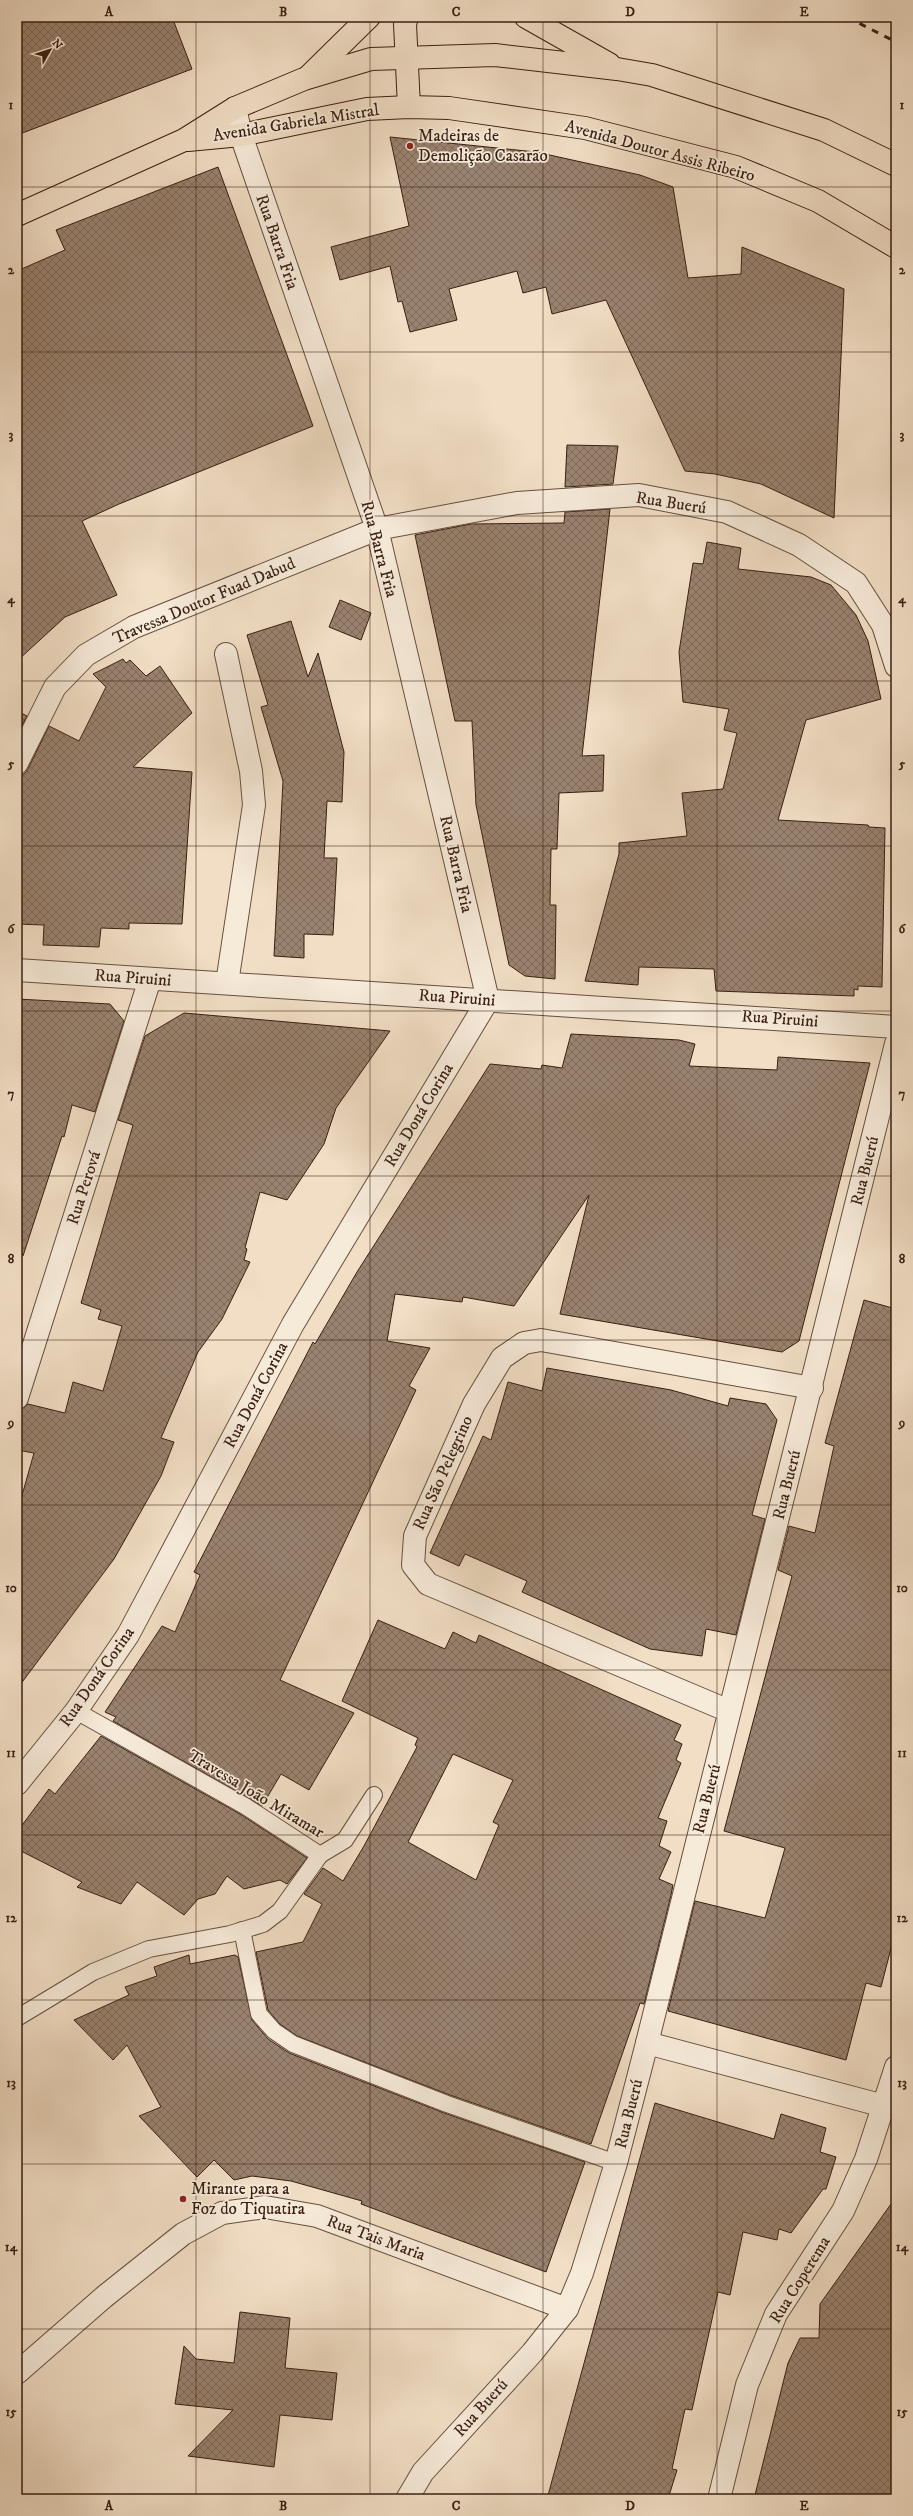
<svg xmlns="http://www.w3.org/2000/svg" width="913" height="2516" font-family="'IM FELL DW Pica',serif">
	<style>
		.building { fill: url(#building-cross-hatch); stroke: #391f12; fill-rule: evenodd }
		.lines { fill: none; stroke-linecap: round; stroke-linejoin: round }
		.service-casing { stroke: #674f3f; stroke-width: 18 }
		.minor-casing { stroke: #674f3f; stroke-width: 24 }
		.primary-casing { stroke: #391f12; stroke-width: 24 }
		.service { stroke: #f6ead9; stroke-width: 16 }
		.minor { stroke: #f6ead9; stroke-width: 22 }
		.primary { stroke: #f1dec5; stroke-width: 22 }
		.rail { stroke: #391f12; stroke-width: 3; stroke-dasharray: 7 7; stroke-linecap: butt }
		.grid { fill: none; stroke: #391f12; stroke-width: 1; stroke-opacity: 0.55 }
		.poi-dot { fill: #8f2418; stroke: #f6ead9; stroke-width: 1.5 }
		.labels { text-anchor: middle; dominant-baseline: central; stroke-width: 3.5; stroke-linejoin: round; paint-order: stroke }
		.street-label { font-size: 17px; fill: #391f12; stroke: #f6ead9 }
		.poi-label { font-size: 17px; fill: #391f12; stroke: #f6ead9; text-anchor: start }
		.neatline { fill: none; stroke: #391f12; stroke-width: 1.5 }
		.grid-label { font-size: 13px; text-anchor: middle; font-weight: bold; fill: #391f12 }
	</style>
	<defs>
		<pattern id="building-cross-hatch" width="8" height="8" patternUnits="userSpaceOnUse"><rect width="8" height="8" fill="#99826f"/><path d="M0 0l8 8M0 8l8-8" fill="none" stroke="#7e6a5a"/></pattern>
	</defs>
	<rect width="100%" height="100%" fill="#f1dec5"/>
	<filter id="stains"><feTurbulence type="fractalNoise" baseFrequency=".005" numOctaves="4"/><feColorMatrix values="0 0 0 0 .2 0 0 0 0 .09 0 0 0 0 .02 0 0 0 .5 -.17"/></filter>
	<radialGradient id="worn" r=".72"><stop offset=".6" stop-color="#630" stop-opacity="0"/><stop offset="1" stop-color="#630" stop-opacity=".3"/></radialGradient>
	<g class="building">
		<polygon points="17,17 172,17 192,69 17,135"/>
		<polygon points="390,137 536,152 640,175 673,187 688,278 741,274 742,247 844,289 834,518 761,484 715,474 685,471 606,300 552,314 546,287 523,293 517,271 449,289 457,320 410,332 402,301 398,302 390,266 340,280 331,247 409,226"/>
		<polygon points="218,167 313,426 119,504 82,521 117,595 65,617 17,661 17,271 65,250 56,230"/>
		<polygon points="567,445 618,446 613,484 565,487"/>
		<polygon points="610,509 582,756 604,755 603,791 559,793 557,849 551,849 550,905 556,905 555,979 525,976 509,965 476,805 472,721 455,721 415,535 471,524 564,523 565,512"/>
		<polygon points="707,542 741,548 738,569 811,577 831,585 856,615 868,641 881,699 806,720 778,820 868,825 869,827 885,828 882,987 858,986 858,990 854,989 854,996 716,991 714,969 639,967 638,985 585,981 619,854 619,843 687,836 682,793 723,789 737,733 724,730 729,709 683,702 679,652 693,563 703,564"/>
		<polygon points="340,600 371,613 361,640 329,627"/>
		<polygon points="291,621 308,677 318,653 344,752 342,802 327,801 324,858 337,858 333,935 304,934 304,958 274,956 283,781 261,707 268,705 247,635"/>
		<polygon points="123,659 126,663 130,660 146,676 160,666 192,713 133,767 192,772 182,924 129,923 129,929 101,928 99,947 43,945 44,925 17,924 17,775 24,774 28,769 49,726 79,741 106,687 93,674"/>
		<polygon points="17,711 27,716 17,735"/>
		<polygon points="17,999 110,1004 124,1021 95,1112 72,1105 64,1137 62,1136 23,1256 17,1255"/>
		<polygon points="184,1013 390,1031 336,1108 324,1144 287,1200 260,1192 245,1248 247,1249 244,1260 250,1262 222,1319 198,1352 161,1438 174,1442 161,1476 114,1559 17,1689 17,1513 34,1453 17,1450 17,1410 25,1407 28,1404 65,1413 73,1382 103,1391 122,1326 98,1319 101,1310 81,1303 133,1125 118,1120 145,1036"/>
		<polygon points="571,1034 679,1040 695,1044 689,1066 777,1070 778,1057 870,1063 799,1341 782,1352 560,1314 589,1195 514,1306 463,1297 462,1302 395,1294 387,1341 430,1348 409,1386 416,1390 280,1680 354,1713 309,1790 281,1774 262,1806 113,1721 116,1717 105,1712 162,1626 175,1632 200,1575 194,1572 313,1342 315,1344 357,1272 490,1064 541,1069 542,1065 562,1068"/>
		<polygon points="864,1300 896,1309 896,1929 881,1987 866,1983 846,2060 668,2011 695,1901 765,1918 785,1848 724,1831 792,1576 778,1570 789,1526 815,1533 834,1446 825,1443"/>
		<polygon points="547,1368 671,1390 728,1406 730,1398 766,1404 777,1420 752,1515 765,1519 736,1635 706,1629 702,1656 650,1649 522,1592 527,1581 465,1554 459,1566 430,1553 483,1436 491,1440 508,1382 542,1391"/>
		<path d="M378,1620l67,29 8,-17 23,11 3,-8 202,90 -7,15 8,4 -6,16 5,3 -23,55 9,3 -8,25 12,6 -12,27 14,6 -2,10 -27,109 -4,-1 -49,141 -141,-49 -153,-59 -17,-12 -12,-14 -12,-58 47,-10 19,-38 -18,-10 19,-26 20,13 21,-35 53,-99 -2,-2 3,-7 -76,-37zM453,1754l60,26 -20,42 6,3 -23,55 -68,-38z"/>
		<polygon points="101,1736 240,1814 307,1858 287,1884 280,1880 244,1889 227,1876 215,1894 198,1899 184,1915 137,1882 121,1904 77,1887 82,1882 17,1849 17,1832 49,1789 55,1794"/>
		<polygon points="189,1955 190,1964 235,1955 238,1957 252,2020 268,2039 289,2053 444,2113 585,2162 546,2272 396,2217 361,2204 362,2201 291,2181 252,2176 234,2180 214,2160 197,2177 139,2116 161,2107 127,2045 113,2060 74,2020 129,1995 125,1987 157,1976 154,1967"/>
		<polygon points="655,2103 774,2139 781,2114 826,2128 820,2152 836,2157 826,2189 823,2189 791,2233 779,2229 777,2240 743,2232 730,2295 718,2292 692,2410 685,2409 672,2469 677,2470 668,2499 547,2499"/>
		<polygon points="896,2197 896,2499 754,2499 788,2363 800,2338 819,2338 820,2304"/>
		<polygon points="240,2312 290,2318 285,2368 337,2373 332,2420 280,2415 274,2467 188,2456 233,2410 175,2404 184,2346 196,2359 234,2363"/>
	</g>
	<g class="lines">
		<defs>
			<g id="service">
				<polyline points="76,1711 245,1806 320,1855"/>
				<polyline points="320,1855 345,1840 374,1795"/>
				<polyline points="242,1930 259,2014 274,2031 293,2044 447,2104 616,2163"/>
				<polyline points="17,2018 93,1972 149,1949 230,1934 263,1924 280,1911 320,1855"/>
			</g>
			<g id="minor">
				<polyline points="235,108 241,135 377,529 488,1000"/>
				<polyline points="226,654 251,771 254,805 227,983"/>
				<polyline points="17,763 55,687 86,655 134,627 377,529 517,503 639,495 727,512 799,545 856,583 883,625 896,666"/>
				<polyline points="17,970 896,1027"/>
				<polyline points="17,1398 150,979"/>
				<polyline points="729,1711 428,1584 413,1565 415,1536 474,1404 502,1358 524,1343 541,1340 812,1388"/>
				<polyline points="17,1784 76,1711 128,1635 293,1324 488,1000"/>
				<polyline points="647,2043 884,2106"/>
				<polyline points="17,2373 104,2297 183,2234 222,2213 265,2207 317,2216 567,2309"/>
				<polyline points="407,2499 423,2472 532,2353 567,2309 582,2273 616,2163 647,2043 896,1044"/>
				<polyline points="719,2499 747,2385 776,2314 843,2211 866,2159 896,2067"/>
			</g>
			<g id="primary">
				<polyline points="407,17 405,24 409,107"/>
				<polyline points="526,17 609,64"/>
				<polyline points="310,75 369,17"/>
				<polyline points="188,140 241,135 367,109 409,107 449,108 585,128 736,167 818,201 896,247"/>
				<polyline points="17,215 184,140 235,108 304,79 371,59 495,55 617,69 652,75 824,130 896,165"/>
			</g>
		</defs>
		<use href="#service" class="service-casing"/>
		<use href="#minor" class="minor-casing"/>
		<use href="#primary" class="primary-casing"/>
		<use href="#service" class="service"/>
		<use href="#minor" class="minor"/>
		<use href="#primary" class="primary"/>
		<polyline class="rail" points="847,17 896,42"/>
	</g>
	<path class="grid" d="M196,17v2482M370,17v2482M543,17v2482M717,17v2482M17,187h879M17,352h879M17,516h879M17,681h879M17,846h879M17,1011h879M17,1176h879M17,1340h879M17,1505h879M17,1670h879M17,1835h879M17,2000h879M17,2164h879M17,2329h879"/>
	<g class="poi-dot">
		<circle cx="410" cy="146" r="4"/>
		<circle cx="183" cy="2199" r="4"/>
	</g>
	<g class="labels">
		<g class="street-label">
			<text transform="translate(296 123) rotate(-9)">Avenida Gabriela Mistral</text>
			<text transform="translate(660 151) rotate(15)">Avenida Doutor Assis Ribeiro</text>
			<text transform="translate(277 242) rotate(71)">Rua Barra Fria</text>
			<text transform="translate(671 503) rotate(9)">Rua Buerú</text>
			<text transform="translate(379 549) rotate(75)">Rua Barra Fria</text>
			<text transform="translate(204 601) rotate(-23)">Travessa Doutor Fuad Dabud</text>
			<text transform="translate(456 864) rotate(77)">Rua Barra Fria</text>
			<text transform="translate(133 978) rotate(4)">Rua Piruini</text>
			<text transform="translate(457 998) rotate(4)">Rua Piruini</text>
			<text transform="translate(780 1019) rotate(4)">Rua Piruini</text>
			<text transform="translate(419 1115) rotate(-59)">Rua Doná Corina</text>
			<text transform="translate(865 1171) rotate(-76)">Rua Buerú</text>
			<text transform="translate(84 1188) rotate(-72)">Rua Perová</text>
			<text transform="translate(256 1395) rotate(-62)">Rua Doná Corina</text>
			<text transform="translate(443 1473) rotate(-66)">Rua São Pelegrino</text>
			<text transform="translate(787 1485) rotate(-76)">Rua Buerú</text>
			<text transform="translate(97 1677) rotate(-55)">Rua Doná Corina</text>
			<text transform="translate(256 1794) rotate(31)">Travessa João Miramar</text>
			<text transform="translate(707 1799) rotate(-76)">Rua Buerú</text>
			<text transform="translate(629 2114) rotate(-76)">Rua Buerú</text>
			<text transform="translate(376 2238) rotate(20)">Rua Tais Maria</text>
			<text transform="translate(800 2280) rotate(-58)">Rua Coperema</text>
			<text transform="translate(481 2408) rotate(-48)">Rua Buerú</text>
		</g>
		<g class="poi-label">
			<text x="418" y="136">Madeiras de<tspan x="418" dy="20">Demolição Casarão</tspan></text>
			<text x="191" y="2189">Mirante para a<tspan x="191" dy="20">Foz do Tiquatira</tspan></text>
		</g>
	</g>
	<rect width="913" height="2516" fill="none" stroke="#f1dec5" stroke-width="44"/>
	<g transform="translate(50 50) rotate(51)" stroke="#f6ead9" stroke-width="3" paint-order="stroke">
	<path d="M0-3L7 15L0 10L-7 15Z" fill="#391f12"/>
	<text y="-6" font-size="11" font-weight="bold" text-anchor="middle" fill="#391f12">N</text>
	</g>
	<rect x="22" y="22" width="869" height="2472" class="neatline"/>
	<g class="grid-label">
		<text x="109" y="16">A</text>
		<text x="283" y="16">B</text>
		<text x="456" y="16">C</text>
		<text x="630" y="16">D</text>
		<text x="804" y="16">E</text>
		<text x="11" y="109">1</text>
		<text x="902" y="109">1</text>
		<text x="11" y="274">2</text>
		<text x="902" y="274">2</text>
		<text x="11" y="439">3</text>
		<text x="902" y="439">3</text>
		<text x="11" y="603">4</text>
		<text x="902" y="603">4</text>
		<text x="11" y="768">5</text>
		<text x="902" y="768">5</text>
		<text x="11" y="933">6</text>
		<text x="902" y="933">6</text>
		<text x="11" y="1098">7</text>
		<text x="902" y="1098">7</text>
		<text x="11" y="1263">8</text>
		<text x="902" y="1263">8</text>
		<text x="11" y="1427">9</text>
		<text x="902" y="1427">9</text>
		<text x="11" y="1592">10</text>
		<text x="902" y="1592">10</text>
		<text x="11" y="1757">11</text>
		<text x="902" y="1757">11</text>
		<text x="11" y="1922">12</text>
		<text x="902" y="1922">12</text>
		<text x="11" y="2087">13</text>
		<text x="902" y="2087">13</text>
		<text x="11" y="2251">14</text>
		<text x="902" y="2251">14</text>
		<text x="11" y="2416">15</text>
		<text x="902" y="2416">15</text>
		<text x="109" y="2510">A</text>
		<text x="283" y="2510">B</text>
		<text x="456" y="2510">C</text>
		<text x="630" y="2510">D</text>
		<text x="804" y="2510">E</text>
	</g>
	<rect width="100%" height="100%" filter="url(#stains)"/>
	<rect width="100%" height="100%" fill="url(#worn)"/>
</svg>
